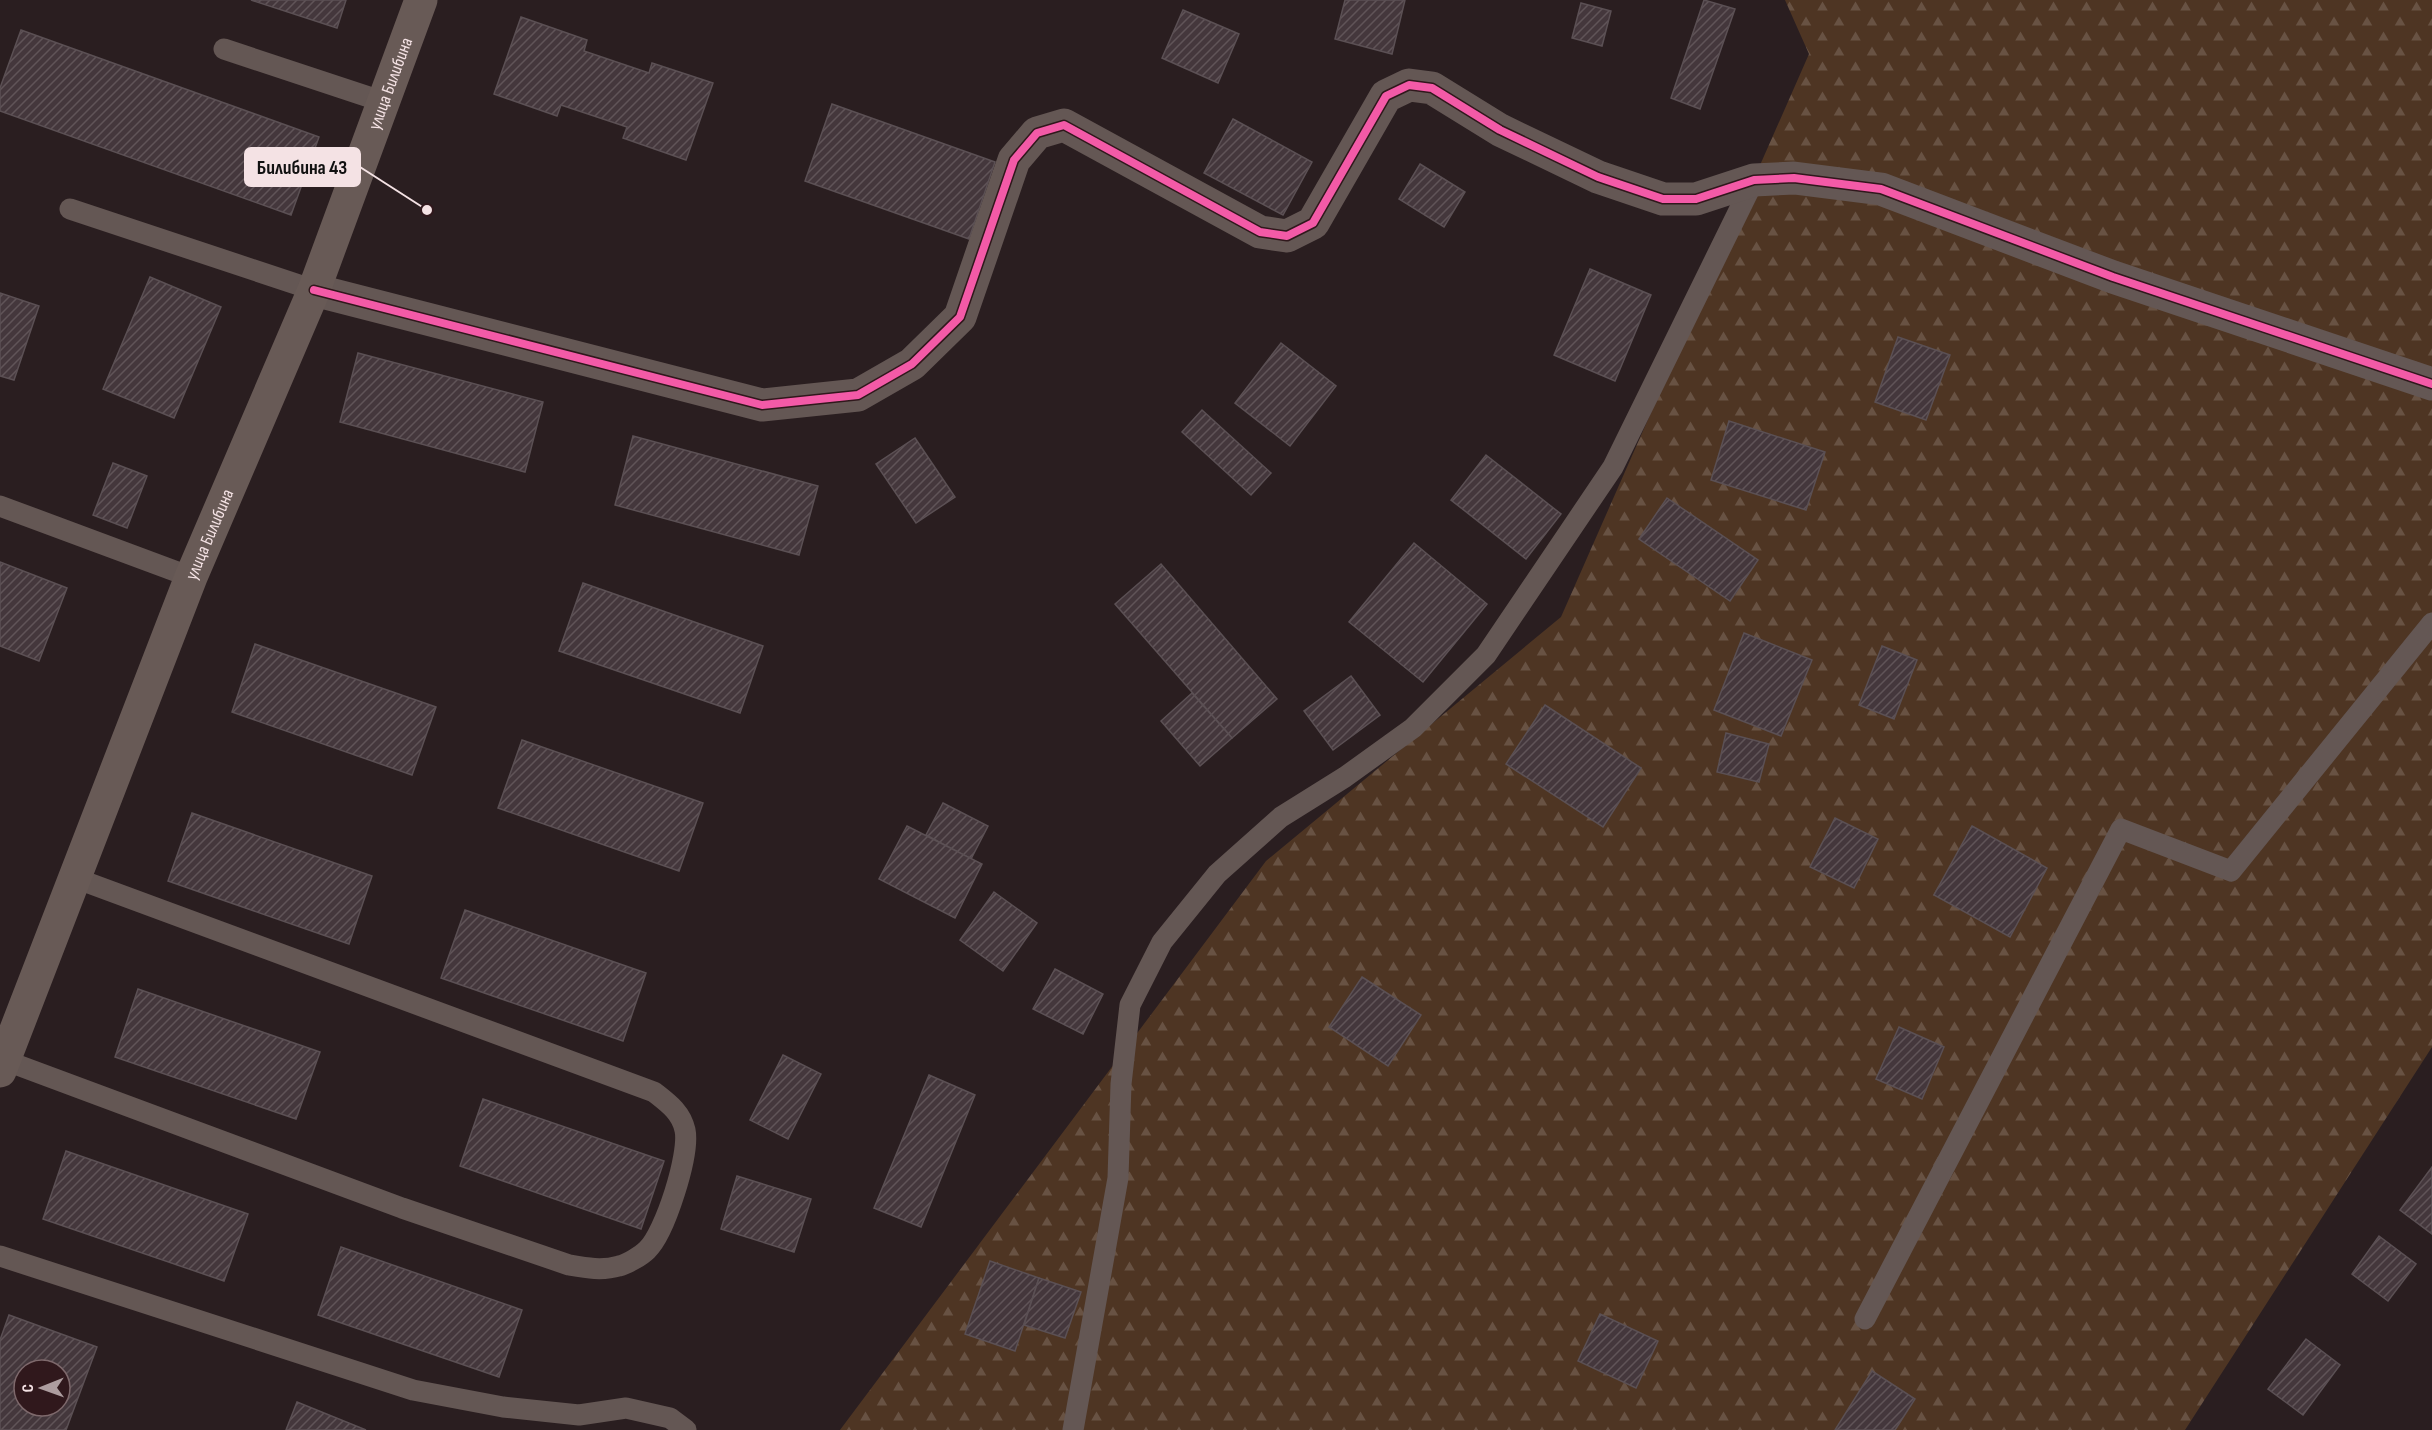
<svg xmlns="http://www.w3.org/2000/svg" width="2432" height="1430" font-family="'Sofia Sans Condensed',sans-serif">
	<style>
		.forest { fill: url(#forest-firs) }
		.building { fill: url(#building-hatch); stroke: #5b5054; stroke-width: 1.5; fill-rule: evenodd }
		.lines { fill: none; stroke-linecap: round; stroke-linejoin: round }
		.lane { stroke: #645754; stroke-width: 21 }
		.street { stroke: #645754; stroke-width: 33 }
		.secondary { stroke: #685a56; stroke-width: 33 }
		.cycleway-casing { stroke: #30181c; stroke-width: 11 }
		.cycleway { stroke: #f35aa7; stroke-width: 8 }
		.labels { text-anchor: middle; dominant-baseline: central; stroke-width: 4.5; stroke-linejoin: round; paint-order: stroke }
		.street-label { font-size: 18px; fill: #f4e2e4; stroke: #30181c }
		.leader { fill: none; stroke: #f4e2e4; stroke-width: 2 }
		.callout-dot { fill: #f4e2e4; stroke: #30181c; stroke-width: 2 }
		.callout { fill: #f4e2e4; stroke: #f4e2e4; stroke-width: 2 }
		.callout-label { font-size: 20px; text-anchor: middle; font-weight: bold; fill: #111 }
	</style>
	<defs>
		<pattern id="forest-firs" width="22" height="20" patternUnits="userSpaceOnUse" patternTransform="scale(1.5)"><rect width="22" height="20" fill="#4e3523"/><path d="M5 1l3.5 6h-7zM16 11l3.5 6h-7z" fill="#685243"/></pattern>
		<pattern id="building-hatch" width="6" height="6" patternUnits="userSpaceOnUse" patternTransform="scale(1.5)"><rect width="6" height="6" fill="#44373c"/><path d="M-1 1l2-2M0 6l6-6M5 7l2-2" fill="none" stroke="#605458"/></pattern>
	</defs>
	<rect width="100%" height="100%" fill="#2a1e20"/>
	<polygon class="forest" points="1785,0 2432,0 2432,1047 2185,1430 840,1430 1266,861 1561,617 1809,54"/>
	<g class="building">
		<polygon points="251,0 346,0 337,28"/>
		<polygon points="1345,0 1405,0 1392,54 1335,39"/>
		<polygon points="1704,0 1735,9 1700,109 1671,98"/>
		<polygon points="1581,3 1611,11 1602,46 1572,38"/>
		<polygon points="1183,10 1239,34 1218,83 1162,58"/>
		<polygon points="521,17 587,40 584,51 649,73 652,63 713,83 686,160 623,138 627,127 561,105 557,116 494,94"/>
		<polygon points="21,30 319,137 291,215 0,111 0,88"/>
		<polygon points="832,104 995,162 969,239 805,181"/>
		<polygon points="1233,119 1312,162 1283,215 1204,173"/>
		<polygon points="1420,164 1465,192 1444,227 1399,199"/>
		<polygon points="1590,269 1651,295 1615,381 1554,355"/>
		<polygon points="150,277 221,307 174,418 103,389"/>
		<polygon points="0,293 39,306 14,380 0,376"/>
		<polygon points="1898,337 1950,355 1926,420 1875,402"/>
		<polygon points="1281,343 1336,386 1290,446 1235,403"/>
		<polygon points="358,353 543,402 525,472 340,422"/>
		<polygon points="1202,410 1271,473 1251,495 1182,432"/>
		<polygon points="1729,421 1825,452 1806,510 1711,480"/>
		<polygon points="633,436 818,486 799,555 615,505"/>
		<polygon points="915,438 955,497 916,523 876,464"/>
		<polygon points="1486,455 1561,514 1526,559 1451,500"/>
		<polygon points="113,463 147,476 127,528 93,515"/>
		<polygon points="1667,498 1758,560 1730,601 1639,539"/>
		<polygon points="1414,543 1487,604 1423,682 1349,622"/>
		<polygon points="0,562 67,588 39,661 0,646"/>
		<polygon points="1161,564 1277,699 1232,738 1115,604"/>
		<polygon points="583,583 763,646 740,713 559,651"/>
		<polygon points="1744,633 1812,660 1781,736 1714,710"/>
		<polygon points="255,644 436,707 412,775 232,712"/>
		<polygon points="1882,646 1917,660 1894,719 1859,705"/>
		<polygon points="1351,676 1380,715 1333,750 1304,711"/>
		<polygon points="1192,693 1232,738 1200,766 1161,721"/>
		<polygon points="1545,705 1641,768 1603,827 1506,764"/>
		<polygon points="1726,733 1769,744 1759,782 1717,772"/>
		<polygon points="522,740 703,803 679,871 498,808"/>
		<polygon points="943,803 988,826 971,859 926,835"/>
		<polygon points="192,813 372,876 349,944 168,881"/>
		<polygon points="1835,818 1878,839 1854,888 1810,867"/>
		<polygon points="907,826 982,864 955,918 879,879"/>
		<polygon points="1972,826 2047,868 2010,937 1934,895"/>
		<polygon points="994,892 1037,923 1003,971 960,940"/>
		<polygon points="465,910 646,973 623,1041 441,978"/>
		<polygon points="1055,969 1103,994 1083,1034 1033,1009"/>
		<polygon points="1362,977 1421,1015 1388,1066 1329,1027"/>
		<polygon points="138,989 320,1052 296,1119 115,1057"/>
		<polygon points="1899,1027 1944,1047 1922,1099 1876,1079"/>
		<polygon points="783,1055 821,1074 788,1139 750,1120"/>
		<polygon points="929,1075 975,1095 921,1227 874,1208"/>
		<polygon points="483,1099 664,1161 641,1229 460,1166"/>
		<polygon points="66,1151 248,1214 224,1281 43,1219"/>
		<polygon points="2432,1167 2432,1234 2400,1210"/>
		<polygon points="737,1176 811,1199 794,1252 721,1229"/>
		<polygon points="2379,1236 2416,1264 2388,1301 2352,1274"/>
		<polygon points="341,1247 522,1310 499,1377 318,1315"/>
		<polygon points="990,1261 1039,1278 1015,1351 965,1334"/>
		<polygon points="1039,1278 1081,1292 1065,1338 1024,1325"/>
		<polygon points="1600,1314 1658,1341 1636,1388 1578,1361"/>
		<path d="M9,1315l88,32 -31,83h-66v-90zM24,1370h36v36h-36z"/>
		<polygon points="2306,1339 2340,1365 2303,1415 2268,1389"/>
		<polygon points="1872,1371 1915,1399 1895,1430 1835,1430"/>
		<polygon points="297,1402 366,1430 286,1430"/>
	</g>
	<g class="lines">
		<g class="lane">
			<polyline points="224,49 384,102"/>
			<polyline points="70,209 314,290"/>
			<polyline points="0,506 191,577"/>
			<path d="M4,1060l398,148 167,57c17,3 33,6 50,1 8,-2 22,-10 28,-16 18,-17 43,-96 38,-120 -4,-18 -17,-27 -31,-38l-579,-214"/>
			<polyline points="0,1256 413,1390 503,1407 579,1415 626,1408 670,1418 686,1430"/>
			<polyline points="1865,1319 2121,829 2231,871 2432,623"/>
			<polyline points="1073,1430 1118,1178 1121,1084 1130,1005 1162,942 1217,874 1281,817 1345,777 1413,728 1486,655 1613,467 1754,180"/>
		</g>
		<polyline class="street" points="314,290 762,405 858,395 912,364 960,317 1014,160 1037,133 1064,125 1260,232 1287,236 1313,223 1386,96 1409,85 1432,88 1500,130 1598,177 1663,199 1696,199 1754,180 1794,178 1881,189 2113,277 2432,384"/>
		<path class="secondary" id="s1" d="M0,1071l191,-494 123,-287 107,-290"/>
		<defs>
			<polyline id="cycleway" points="314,290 762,405 858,395 912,364 960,317 1014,160 1037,133 1064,125 1260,232 1287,236 1313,223 1386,96 1409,85 1432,88 1500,130 1598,177 1663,199 1696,199 1754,180 1794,178 1881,189 2113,277 2432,384"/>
		</defs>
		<use href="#cycleway" class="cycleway-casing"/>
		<use href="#cycleway" class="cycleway"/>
	</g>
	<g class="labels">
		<g class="street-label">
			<text stroke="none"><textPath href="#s1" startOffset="1062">улица Билибина</textPath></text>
			<text stroke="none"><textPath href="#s1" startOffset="576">улица Билибина</textPath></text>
		</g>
	</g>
	<path class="leader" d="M427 210L360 167"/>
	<circle class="callout-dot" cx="427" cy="210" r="6"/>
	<rect class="callout" x="245" y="148" width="115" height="38" rx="6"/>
	<g class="callout-label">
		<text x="302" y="174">Билибина 43</text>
	</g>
	<g transform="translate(42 1388) rotate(269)"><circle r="28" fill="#30181c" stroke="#7e696c" stroke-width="1.5"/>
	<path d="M0-4.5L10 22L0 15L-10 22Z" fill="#ad9d9f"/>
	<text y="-9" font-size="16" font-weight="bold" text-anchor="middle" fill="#f4e2e4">С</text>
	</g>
</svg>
